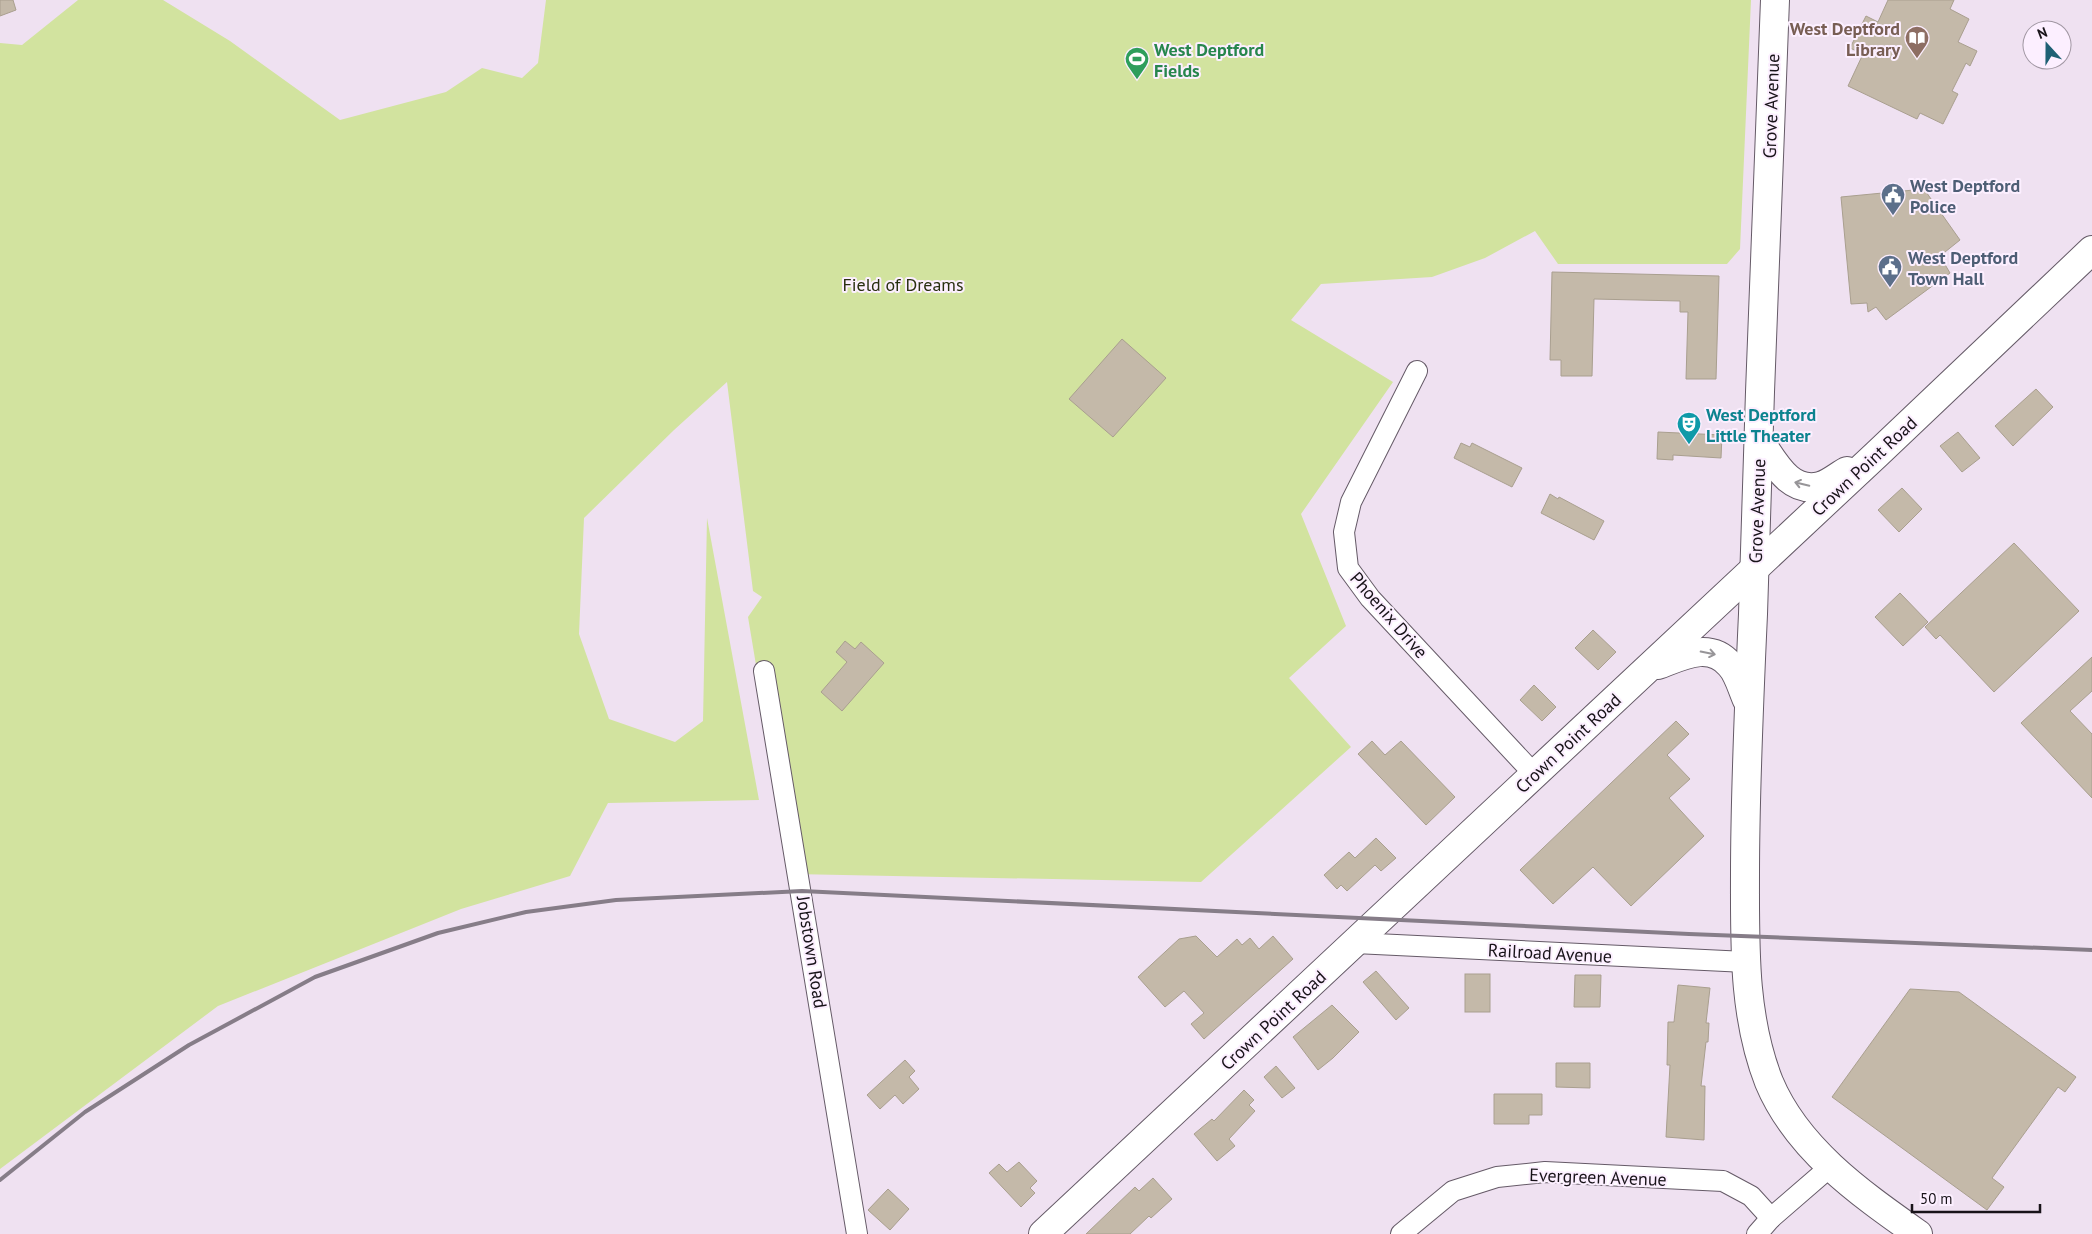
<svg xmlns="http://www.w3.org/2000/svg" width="2092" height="1234" font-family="'PT Sans',sans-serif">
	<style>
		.green { fill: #d2e39f }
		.building { fill: #c4b9a9; stroke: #a99f8f }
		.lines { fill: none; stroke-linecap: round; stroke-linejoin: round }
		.street-casing { stroke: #655a67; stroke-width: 22 }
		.secondary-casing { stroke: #655a67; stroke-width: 30 }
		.street { stroke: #fff; stroke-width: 20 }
		.secondary { stroke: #fff; stroke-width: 28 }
		.rail { stroke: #867d88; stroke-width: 4 }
		.oneway { stroke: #979598 }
		.labels { text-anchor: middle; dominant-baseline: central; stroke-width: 4; stroke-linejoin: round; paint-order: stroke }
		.education-label { font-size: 18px; font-weight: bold; fill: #785e54; stroke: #fcefff; text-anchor: end }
		.leisure-label { font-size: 18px; font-weight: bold; fill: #27864d; stroke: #fcefff; text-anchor: start }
		.street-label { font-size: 18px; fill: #181319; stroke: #fcefff }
		.service-label { font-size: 18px; font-weight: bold; fill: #4e5e75; stroke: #fcefff; text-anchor: start }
		.park-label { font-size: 18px; fill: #282f0f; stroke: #fcefff }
		.culture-label { font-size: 18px; font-weight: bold; fill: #0d838f; stroke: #fcefff; text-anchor: start }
	</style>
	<rect width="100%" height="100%" fill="#efe1f1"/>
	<polygon class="green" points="78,0 163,0 230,41 340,120 446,92 482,68 522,78 538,63 546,0 1751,0 1740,249 1727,264 1558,264 1535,231 1485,258 1432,277 1321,284 1291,320 1393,382 1301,514 1346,626 1289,678 1351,747 1201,882 793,874 780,809 748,617 762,597 753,591 727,382 674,430 584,518 579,634 609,719 675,742 703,721 707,518 759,800 608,803 570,876 461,909 218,1006 0,1169 0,43 22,45"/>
	<g class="building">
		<polygon points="0,0 13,0 16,10 0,16"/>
		<polygon points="1888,0 1954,0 1950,9 1969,19 1958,42 1977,51 1970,66 1966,63 1952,91 1958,94 1943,124 1920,113 1917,119 1848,86 1863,54 1850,48 1866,16 1878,22"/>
		<polygon points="1924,189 1960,240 1940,256 1950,273 1886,320 1876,307 1868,312 1867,303 1851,304 1841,197"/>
		<polygon points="1552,272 1719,276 1716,379 1686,379 1688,312 1680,312 1680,301 1594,299 1592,376 1561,376 1561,360 1550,360"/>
		<polygon points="1122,339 1166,378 1113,437 1069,399"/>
		<polygon points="2036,389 2053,407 2013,446 1995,426"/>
		<polygon points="1658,432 1722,435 1721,458 1673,455 1673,460 1657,459"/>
		<polygon points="1958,432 1980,458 1962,472 1940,446"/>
		<polygon points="1461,443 1470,447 1472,443 1522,468 1512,487 1454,458"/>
		<polygon points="1902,488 1922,509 1899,532 1878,510"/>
		<polygon points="1550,494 1558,499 1559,497 1604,521 1594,540 1541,513"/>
		<polygon points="2014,543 2079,611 1994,692 1940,635 1936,639 1925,627"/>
		<polygon points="1900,593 1928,622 1903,646 1875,617"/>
		<polygon points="1593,630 1616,652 1598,670 1575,648"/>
		<polygon points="845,641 855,649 861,642 884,663 842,711 821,692 847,662 836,652"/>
		<polygon points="2092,657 2092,691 2070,711 2092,734 2092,798 2021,723"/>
		<polygon points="1534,685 1556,707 1542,721 1520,700"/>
		<polygon points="1676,721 1689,734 1667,755 1690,779 1669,798 1704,836 1631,906 1593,867 1553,904 1520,870"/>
		<polygon points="1372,741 1385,755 1401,741 1455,797 1426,825 1358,754"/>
		<polygon points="1376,838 1396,858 1381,871 1375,865 1347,891 1341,885 1337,889 1324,875 1349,852 1355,858"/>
		<polygon points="1196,936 1217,957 1237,939 1242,945 1250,938 1259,949 1273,936 1293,959 1204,1039 1191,1024 1204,1013 1184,991 1165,1007 1138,977 1179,939"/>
		<polygon points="1376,971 1409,1008 1396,1020 1363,982"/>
		<rect x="1465" y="974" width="25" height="38"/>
		<polygon points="1575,975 1601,975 1600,1007 1574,1007"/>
		<polygon points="1678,985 1710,988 1706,1023 1709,1023 1708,1042 1706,1042 1701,1086 1705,1086 1704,1140 1666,1137 1670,1065 1667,1065 1668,1022 1674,1022"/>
		<polygon points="1910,989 1959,992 2076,1077 2065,1092 2058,1087 1992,1178 2004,1187 1987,1210 1832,1097"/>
		<polygon points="1332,1005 1359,1032 1333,1058 1318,1070 1293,1037"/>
		<polygon points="905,1060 915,1071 909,1077 919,1089 903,1104 895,1095 880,1109 867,1095"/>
		<polygon points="1556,1063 1590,1063 1590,1088 1556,1087"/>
		<polygon points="1276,1066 1295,1088 1282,1098 1264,1077"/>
		<polygon points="1244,1090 1254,1100 1249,1105 1255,1111 1229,1139 1235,1146 1217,1161 1194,1134 1212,1119 1214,1121"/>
		<polygon points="1494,1094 1542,1094 1542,1115 1529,1115 1529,1124 1494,1124"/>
		<polygon points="1019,1162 1037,1181 1030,1188 1035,1193 1021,1207 989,1173 999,1164 1007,1172"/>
		<polygon points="1153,1178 1172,1199 1151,1218 1149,1216 1130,1234 1086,1234 1135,1187 1139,1191"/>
		<polygon points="888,1189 909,1209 890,1230 868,1210"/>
	</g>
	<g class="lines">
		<defs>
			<g id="street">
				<polyline points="1417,371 1351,502 1344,532 1348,568 1370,598 1534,774"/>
				<polyline points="764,671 857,1234"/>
				<polyline points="1355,943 1746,962"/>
				<polyline points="1401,1234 1453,1191 1497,1177 1545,1172 1723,1181 1751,1196 1771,1218"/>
				<polyline points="1757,1234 1771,1218 1830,1167"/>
			</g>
			<g id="secondary">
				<path d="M1775,0c-4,131 -11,261 -15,392 -2,74 -4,148 -7,222 -4,87 -8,174 -8,261 0,70 -2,141 24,207 28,67 91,111 149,152"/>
				<path d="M1759,440c15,21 30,54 61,46 9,-2 19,-11 27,-15"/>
				<path d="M1658,665c24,-9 52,-24 72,0 8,8 12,24 17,35"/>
				<polyline points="1043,1234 1877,454 2092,250"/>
			</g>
		</defs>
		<use href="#street" class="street-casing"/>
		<use href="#secondary" class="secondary-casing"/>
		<use href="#street" class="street"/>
		<use href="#secondary" class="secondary"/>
		<polyline class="rail" points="0,1180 85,1112 189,1045 315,977 438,933 526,912 616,900 802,891 1689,934 2092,950"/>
	</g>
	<defs><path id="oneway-shaft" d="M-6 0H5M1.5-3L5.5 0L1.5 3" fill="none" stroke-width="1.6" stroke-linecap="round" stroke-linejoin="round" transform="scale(1.25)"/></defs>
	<g class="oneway">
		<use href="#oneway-shaft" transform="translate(1802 484) rotate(-167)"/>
		<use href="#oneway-shaft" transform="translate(1708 653) rotate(11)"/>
	</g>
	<defs>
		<symbol id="library-pin" viewBox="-11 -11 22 30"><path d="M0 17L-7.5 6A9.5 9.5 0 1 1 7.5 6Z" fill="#8d6e63" stroke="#fcefff"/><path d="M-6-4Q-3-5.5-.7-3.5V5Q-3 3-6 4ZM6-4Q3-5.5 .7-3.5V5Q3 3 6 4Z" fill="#fff"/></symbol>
		<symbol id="stadium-pin" viewBox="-11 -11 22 30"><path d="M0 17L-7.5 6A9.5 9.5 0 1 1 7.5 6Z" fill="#2e9e5b" stroke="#fcefff"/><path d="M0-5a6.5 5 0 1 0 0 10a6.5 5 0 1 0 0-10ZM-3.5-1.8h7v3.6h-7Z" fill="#fff"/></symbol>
		<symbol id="civic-pin" viewBox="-11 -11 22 30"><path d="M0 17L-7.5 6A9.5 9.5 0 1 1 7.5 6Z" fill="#5c6f8a" stroke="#fcefff"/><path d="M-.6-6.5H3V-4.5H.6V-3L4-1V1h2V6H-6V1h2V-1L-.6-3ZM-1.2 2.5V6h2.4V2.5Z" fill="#fff"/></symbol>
		<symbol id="theatre-pin" viewBox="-11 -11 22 30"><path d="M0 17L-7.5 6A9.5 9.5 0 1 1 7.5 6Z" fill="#0f9aa8" stroke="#fcefff"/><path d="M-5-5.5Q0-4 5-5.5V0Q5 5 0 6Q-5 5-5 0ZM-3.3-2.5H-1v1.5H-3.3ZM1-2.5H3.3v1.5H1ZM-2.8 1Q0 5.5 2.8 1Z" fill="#fff"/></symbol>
	</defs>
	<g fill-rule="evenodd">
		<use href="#library-pin" x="1903" y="24" width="28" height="38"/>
		<use href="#stadium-pin" x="1123" y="45" width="28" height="38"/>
		<use href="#civic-pin" x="1879" y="181" width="28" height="38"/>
		<use href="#civic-pin" x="1876" y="253" width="28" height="38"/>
		<use href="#theatre-pin" x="1675" y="410" width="28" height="38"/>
	</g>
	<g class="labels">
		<g class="education-label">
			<text x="1900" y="28">West Deptford<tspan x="1900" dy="21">Library</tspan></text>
		</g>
		<g class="leisure-label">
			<text x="1154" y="49">West Deptford<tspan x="1154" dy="21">Fields</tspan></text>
		</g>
		<g class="street-label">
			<text transform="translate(1771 106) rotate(-88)">Grove Avenue</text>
			<text transform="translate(1864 466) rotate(-43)">Crown Point Road</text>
			<text transform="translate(1757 511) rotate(-88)">Grove Avenue</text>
			<text transform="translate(1389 615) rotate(49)">Phoenix Drive</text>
			<text transform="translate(1568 743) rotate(-43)">Crown Point Road</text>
			<text transform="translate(812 952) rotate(81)">Jobstown Road</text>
			<text transform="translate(1550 953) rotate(3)">Railroad Avenue</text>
			<text transform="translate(1273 1020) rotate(-43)">Crown Point Road</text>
			<text transform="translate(1598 1177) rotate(2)">Evergreen Avenue</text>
		</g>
		<g class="service-label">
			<text x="1910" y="185">West Deptford<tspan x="1910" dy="21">Police</tspan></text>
			<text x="1908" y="257">West Deptford<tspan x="1908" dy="21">Town Hall</tspan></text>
		</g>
		<g class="park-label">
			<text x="903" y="284">Field of Dreams</text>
		</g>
		<g class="culture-label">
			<text x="1706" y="414">West Deptford<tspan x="1706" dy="21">Little Theater</tspan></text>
		</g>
	</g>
	<g transform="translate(2047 45) rotate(339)"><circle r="24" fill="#fcefff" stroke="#a197a3"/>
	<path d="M0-4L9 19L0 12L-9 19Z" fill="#1e6074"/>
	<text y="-8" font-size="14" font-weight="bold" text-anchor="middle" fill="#181319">N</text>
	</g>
	<path d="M1912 1204v8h128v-8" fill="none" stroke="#181319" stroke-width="2.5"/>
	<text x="1920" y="1204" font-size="15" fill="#181319" stroke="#fcefff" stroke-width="4" paint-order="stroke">50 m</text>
</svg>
